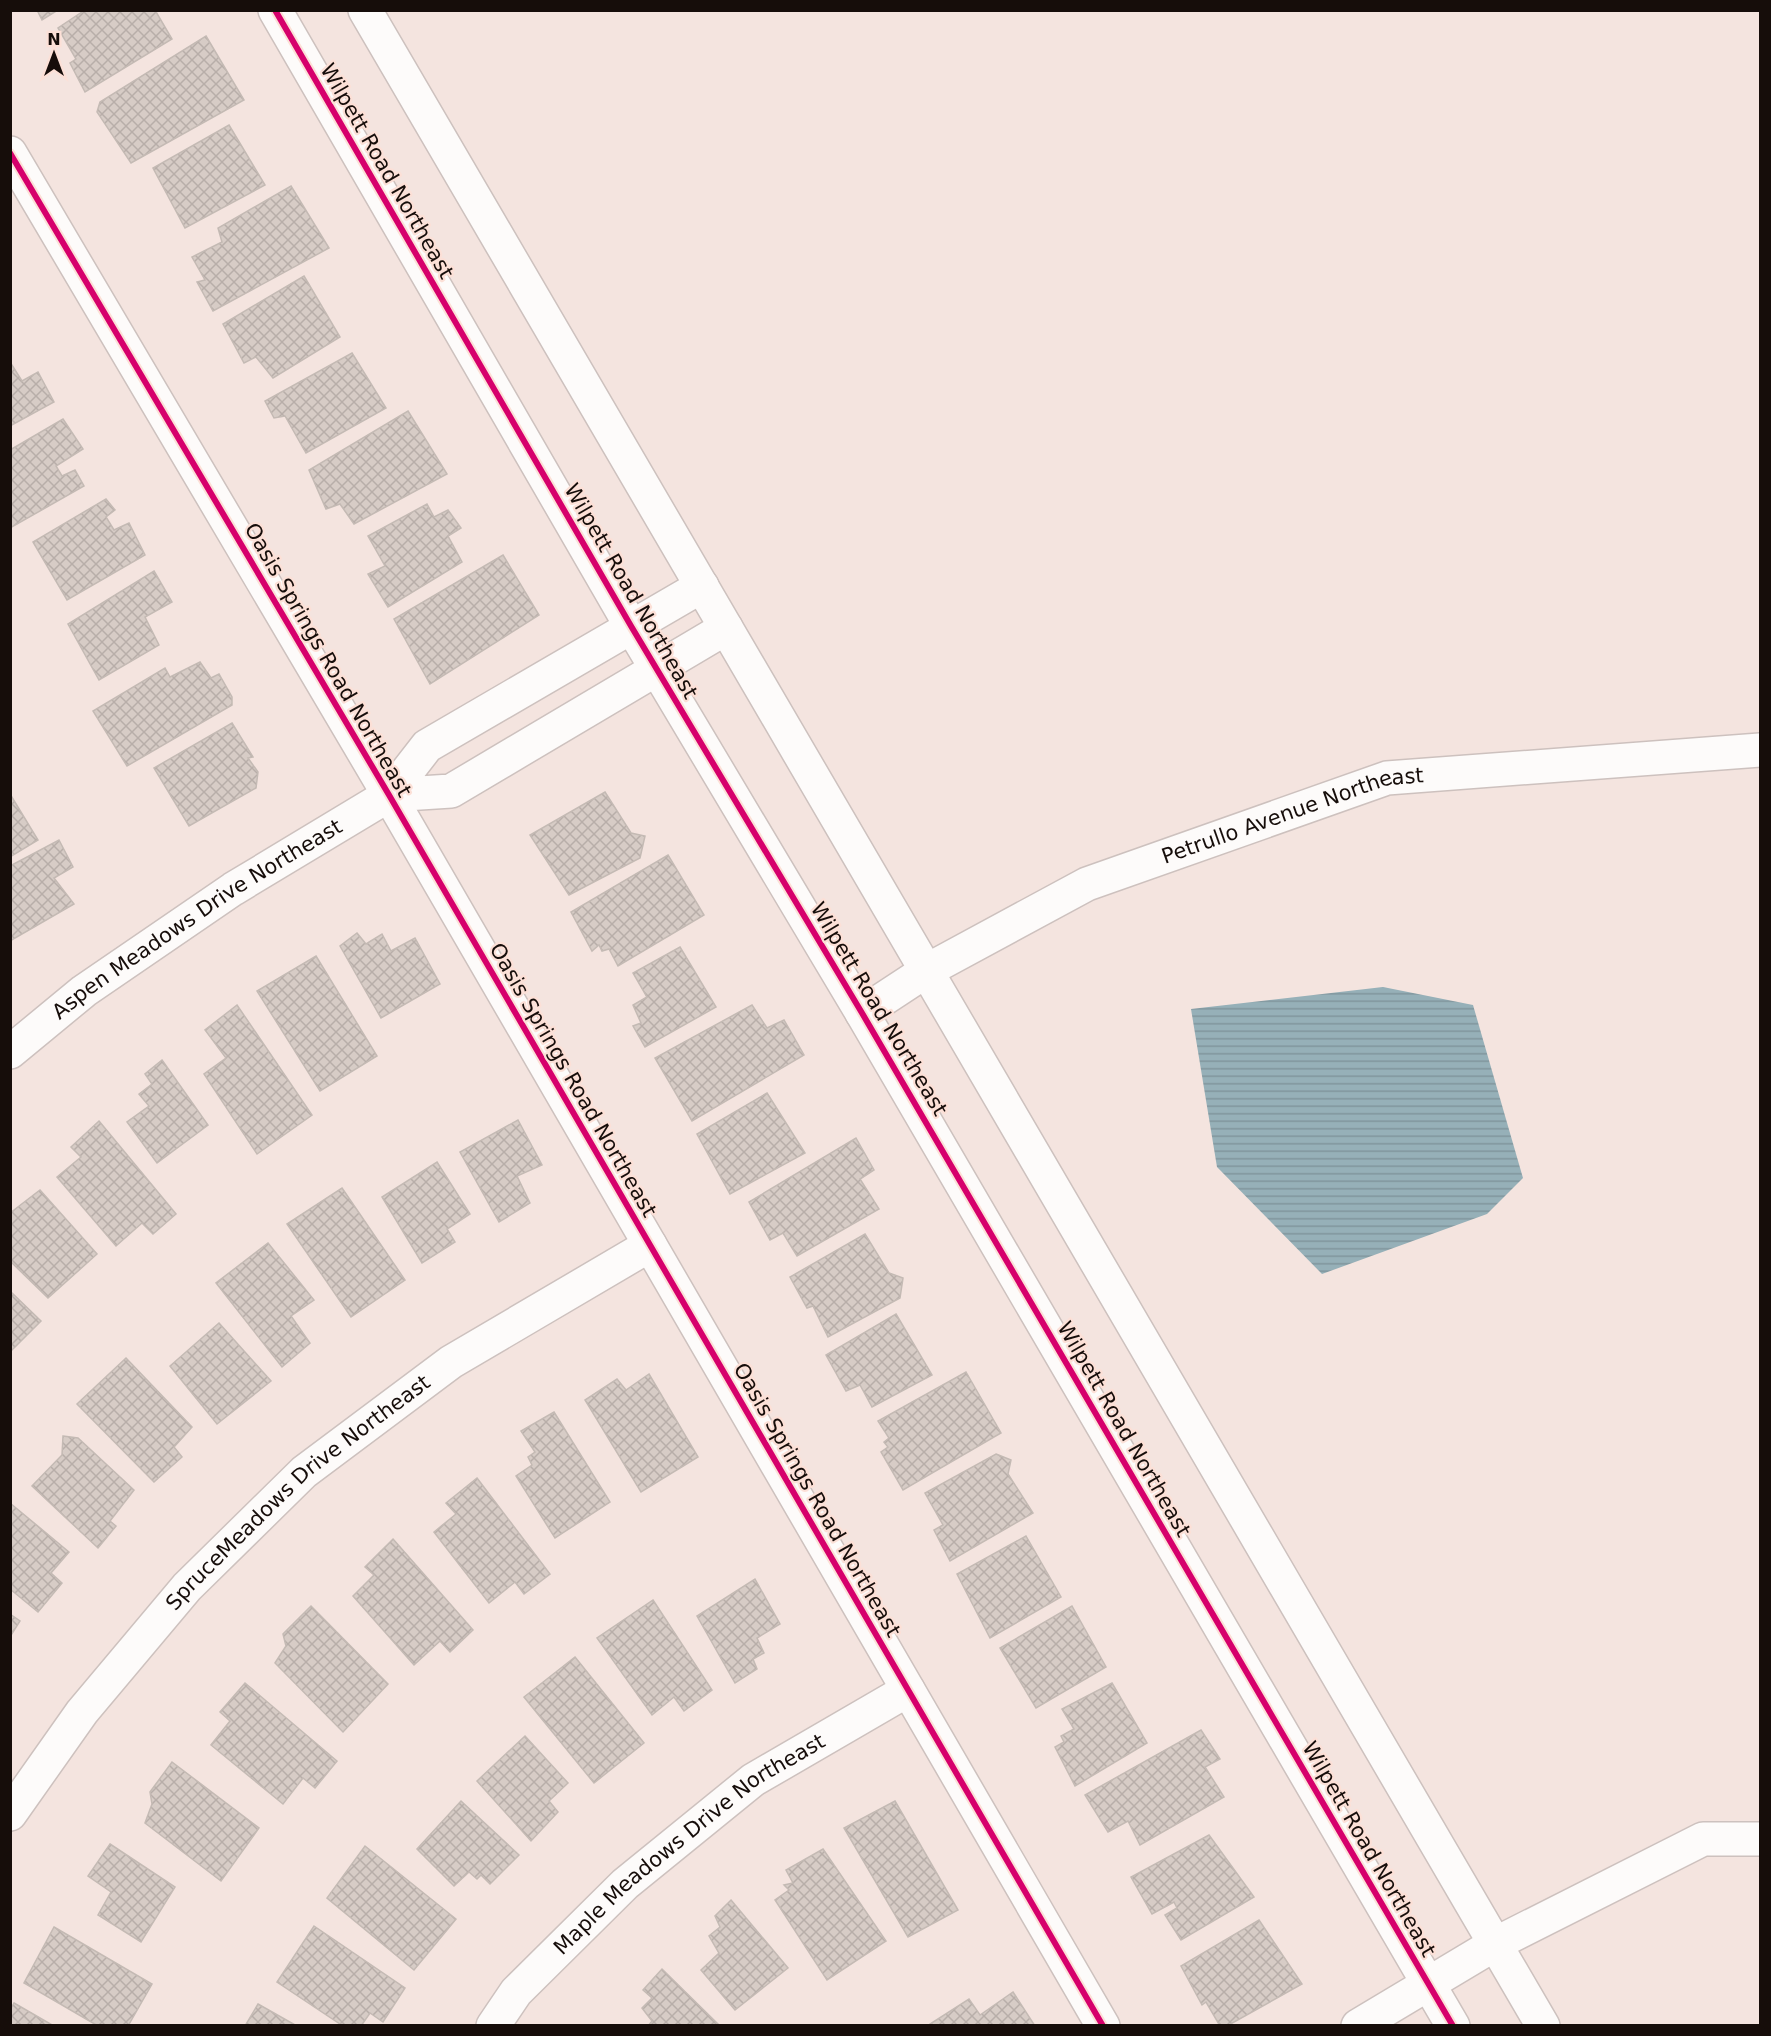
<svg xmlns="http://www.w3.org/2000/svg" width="1771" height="2036" font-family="'DejaVu Sans',sans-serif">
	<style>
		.water { fill: url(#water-rules) }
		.building { fill: url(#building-cross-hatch); stroke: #c4bab4; stroke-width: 1.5 }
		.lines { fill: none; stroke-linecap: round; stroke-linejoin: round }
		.minor-casing { stroke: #cdc1be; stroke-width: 36 }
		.minor { stroke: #fdfbfa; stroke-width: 33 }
		.cycleway-casing { stroke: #fce0d7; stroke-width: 10 }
		.cycleway { stroke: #d6006c; stroke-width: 6 }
		.labels { text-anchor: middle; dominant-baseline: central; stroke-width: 4.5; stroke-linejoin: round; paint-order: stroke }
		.street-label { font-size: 21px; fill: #160d0a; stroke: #fce0d7 }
	</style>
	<defs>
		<pattern id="water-rules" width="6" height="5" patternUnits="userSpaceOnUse" patternTransform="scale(1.5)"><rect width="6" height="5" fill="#96b0b8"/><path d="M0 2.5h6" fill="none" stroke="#81969d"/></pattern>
		<pattern id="building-cross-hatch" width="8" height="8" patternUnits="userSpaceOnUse" patternTransform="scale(1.5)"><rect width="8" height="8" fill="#d7ccc6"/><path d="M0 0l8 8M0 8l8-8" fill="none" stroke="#b8aea9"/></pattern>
	</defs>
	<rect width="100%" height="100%" fill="#f4e4df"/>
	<polygon class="water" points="1383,987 1473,1005 1523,1178 1487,1214 1322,1274 1217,1167 1191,1009"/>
	<g class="building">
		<polygon points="37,10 58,10 42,20"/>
		<polygon points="85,10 155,10 172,39 85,92 70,63 76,59 58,28"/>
		<polygon points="206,36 244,100 131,163 97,112 100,102"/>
		<polygon points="229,125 265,185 185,228 153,168"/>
		<polygon points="291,186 329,248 213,311 197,282 205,280 192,257 222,242 218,228"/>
		<polygon points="304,276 340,337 273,378 256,357 244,363 223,324"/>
		<polygon points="352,353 386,408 306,453 285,416 274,418 265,401"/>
		<polygon points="10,362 22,381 38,372 54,402 10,426"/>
		<polygon points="408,411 447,474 354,524 340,504 326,509 309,470"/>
		<polygon points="63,419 83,449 56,466 62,476 75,470 84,486 10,528 10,450"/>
		<polygon points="106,499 115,510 106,517 114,530 129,523 145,555 67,600 33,542"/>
		<polygon points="427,504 434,517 448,510 461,528 448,536 462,562 388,607 368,574 385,566 368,536"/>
		<polygon points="503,555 539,615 430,684 394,619"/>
		<polygon points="154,571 172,602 145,617 159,645 99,680 68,624"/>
		<polygon points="200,662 211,678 219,674 232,697 232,705 127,766 93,711 165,668 170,677"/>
		<polygon points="232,723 253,757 248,758 258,772 256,788 189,826 154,768"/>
		<polygon points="605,792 631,833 645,836 640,858 569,895 530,835"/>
		<polygon points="10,794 38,840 10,857"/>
		<polygon points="59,840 73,867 54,878 74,904 10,941 10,866"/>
		<polygon points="668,855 704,915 618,966 609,949 602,951 599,945 592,951 571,912"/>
		<polygon points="357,933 366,944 382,934 391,951 415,938 440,984 381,1018 340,946"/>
		<polygon points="680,947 716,1007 645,1047 633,1026 641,1023 633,1005 647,997 633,973"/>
		<polygon points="316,956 377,1056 320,1091 257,991"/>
		<polygon points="237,1005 312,1115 257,1154 204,1074 226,1058 205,1030"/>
		<polygon points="752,1005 767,1028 784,1020 804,1055 692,1121 655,1058"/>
		<polygon points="162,1060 208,1125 157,1163 127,1122 149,1106 139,1094 152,1084 145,1074"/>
		<polygon points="767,1093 805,1153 730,1194 697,1134"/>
		<polygon points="518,1120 542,1165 517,1176 530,1203 499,1222 460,1152"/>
		<polygon points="99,1121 176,1214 153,1234 142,1223 116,1246 57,1177 81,1157 71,1147"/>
		<polygon points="856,1138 874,1170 860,1179 879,1209 797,1256 783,1233 770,1240 749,1202"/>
		<polygon points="437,1162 470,1214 447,1229 455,1242 422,1263 382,1197"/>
		<polygon points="342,1188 405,1280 351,1317 287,1224"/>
		<polygon points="40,1190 97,1254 48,1298 10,1261 10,1213"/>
		<polygon points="865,1234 889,1273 903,1278 900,1298 828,1337 813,1306 807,1308 790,1277"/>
		<polygon points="268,1243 314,1300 291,1316 310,1343 282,1367 216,1283"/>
		<polygon points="10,1291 41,1321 10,1352"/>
		<polygon points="896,1314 932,1375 872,1407 860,1385 846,1391 826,1355"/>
		<polygon points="219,1323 271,1381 217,1424 170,1366"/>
		<polygon points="126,1358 192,1427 174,1447 182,1457 154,1482 77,1404"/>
		<polygon points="966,1372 1001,1433 903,1490 881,1452 888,1447 884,1442 889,1438 878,1421"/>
		<polygon points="649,1374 698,1457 641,1492 585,1400 617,1379 626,1390"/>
		<polygon points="554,1412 610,1502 555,1538 516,1476 532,1465 528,1457 535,1452 521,1431"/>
		<polygon points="63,1436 78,1438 134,1490 110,1521 116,1526 98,1548 32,1486 62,1455"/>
		<polygon points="996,1454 1011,1460 1008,1474 1033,1513 950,1561 934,1530 943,1525 925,1493"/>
		<polygon points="477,1478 550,1574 524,1594 515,1582 489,1603 434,1532 456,1514 446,1503"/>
		<polygon points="10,1503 69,1552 51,1573 62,1583 38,1612 10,1589"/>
		<polygon points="1026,1536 1061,1597 990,1638 957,1574"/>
		<polygon points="393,1539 473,1630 450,1652 440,1641 414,1665 353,1596 374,1575 365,1567"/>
		<polygon points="755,1579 780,1624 757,1638 764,1653 753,1659 757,1669 735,1683 697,1616"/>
		<polygon points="653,1600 712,1690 684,1711 674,1697 652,1715 597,1638"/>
		<polygon points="311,1606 388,1684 343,1732 275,1663 286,1646 283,1634"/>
		<polygon points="1072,1606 1106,1667 1036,1708 1000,1648"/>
		<polygon points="10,1614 20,1621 10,1637"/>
		<polygon points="575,1657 644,1743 594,1783 524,1697"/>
		<polygon points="245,1683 337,1761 315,1788 303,1778 283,1804 211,1745 230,1721 220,1712"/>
		<polygon points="1112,1683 1147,1743 1075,1786 1055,1747 1064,1742 1061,1736 1074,1729 1062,1709"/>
		<polygon points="1201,1730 1220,1759 1205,1767 1224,1797 1140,1845 1128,1821 1108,1832 1085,1795"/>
		<polygon points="525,1736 568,1783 549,1801 558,1812 531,1841 477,1781"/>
		<polygon points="172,1762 259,1828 221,1881 145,1823 152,1804 150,1792"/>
		<polygon points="461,1801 519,1855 490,1884 481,1875 477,1879 469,1872 454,1886 417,1849"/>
		<polygon points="895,1801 958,1910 908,1937 844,1828"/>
		<polygon points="1209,1835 1254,1897 1181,1940 1165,1915 1177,1908 1174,1902 1152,1914 1131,1877"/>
		<polygon points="110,1844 175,1887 141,1942 98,1915 111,1892 88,1876"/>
		<polygon points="365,1846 456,1919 414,1970 327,1898"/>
		<polygon points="823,1849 886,1941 827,1980 775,1900 789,1890 784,1885 793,1883 786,1870"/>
		<polygon points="731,1900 788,1968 735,2010 701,1970 719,1953 709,1936 720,1927 715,1916"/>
		<polygon points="1259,1920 1302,1984 1227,2026 1220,2026 1206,2002 1202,2005 1181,1966"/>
		<polygon points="314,1926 405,1988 383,2022 370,2013 361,2026 343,2026 277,1982"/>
		<polygon points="54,1927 152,1984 128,2026 98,2026 24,1983"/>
		<polygon points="662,1969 720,2026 648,2026 652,2021 642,2008 652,1998 643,1990"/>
		<polygon points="1013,1992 1035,2026 931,2026 930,2024 969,1999 980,2015"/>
		<polygon points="14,2003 54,2026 10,2026 10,2010"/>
		<polygon points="258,2004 297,2026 245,2026"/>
	</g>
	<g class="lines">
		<defs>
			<g id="minor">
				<polyline points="275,10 631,626 862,1013 1453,2026"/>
				<polyline points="365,10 1543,2026"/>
				<polyline points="10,153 389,795 1103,2026"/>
				<polyline points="702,586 427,746 389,795 451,791 726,628"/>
				<path id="s1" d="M862,1013l64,-42 161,-87 300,-106 373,-28"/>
				<path id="s2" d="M10,1052l74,-61 149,-102 156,-94"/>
				<path id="s3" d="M10,1814l72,-102 105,-125 117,-115 147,-110 199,-117"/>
				<path id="s4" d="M493,2026l23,-34 109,-108 128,-104 155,-90"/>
				<polyline points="1358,2026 1495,1944 1703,1839 1760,1839"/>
			</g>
		</defs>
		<use href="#minor" class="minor-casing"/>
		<use href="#minor" class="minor"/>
		<defs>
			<g id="cycleway">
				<polyline points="275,10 631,626 862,1013 1453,2026"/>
				<polyline points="10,153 389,795 1103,2026"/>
			</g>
		</defs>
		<use href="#cycleway" class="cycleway-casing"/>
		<use href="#cycleway" class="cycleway"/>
	</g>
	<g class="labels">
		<g class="street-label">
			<text transform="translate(387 171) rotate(60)">Wilpett Road Northeast</text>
			<text transform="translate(631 591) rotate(60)">Wilpett Road Northeast</text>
			<text transform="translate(328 660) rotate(60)">Oasis Springs Road Northeast</text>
			<text stroke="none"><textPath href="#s1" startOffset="477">Petrullo Avenue Northeast</textPath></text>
			<text stroke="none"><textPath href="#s2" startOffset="230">Aspen Meadows Drive Northeast</textPath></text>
			<text transform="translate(879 1009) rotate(59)">Wilpett Road Northeast</text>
			<text transform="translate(573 1080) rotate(60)">Oasis Springs Road Northeast</text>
			<text transform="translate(1124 1429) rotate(60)">Wilpett Road Northeast</text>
			<text stroke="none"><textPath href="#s3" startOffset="434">SpruceMeadows Drive Northeast</textPath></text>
			<text transform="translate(817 1500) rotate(60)">Oasis Springs Road Northeast</text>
			<text stroke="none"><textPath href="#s4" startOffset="270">Maple Meadows Drive Northeast</textPath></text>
			<text transform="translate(1369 1849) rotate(60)">Wilpett Road Northeast</text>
		</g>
	</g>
	<rect width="1771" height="2036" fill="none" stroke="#160d0a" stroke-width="24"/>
	<g transform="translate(54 54)" stroke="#fce0d7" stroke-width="4.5" paint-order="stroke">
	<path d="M0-4.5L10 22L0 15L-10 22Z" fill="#160d0a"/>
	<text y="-9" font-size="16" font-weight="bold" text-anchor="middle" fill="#160d0a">N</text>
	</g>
</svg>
